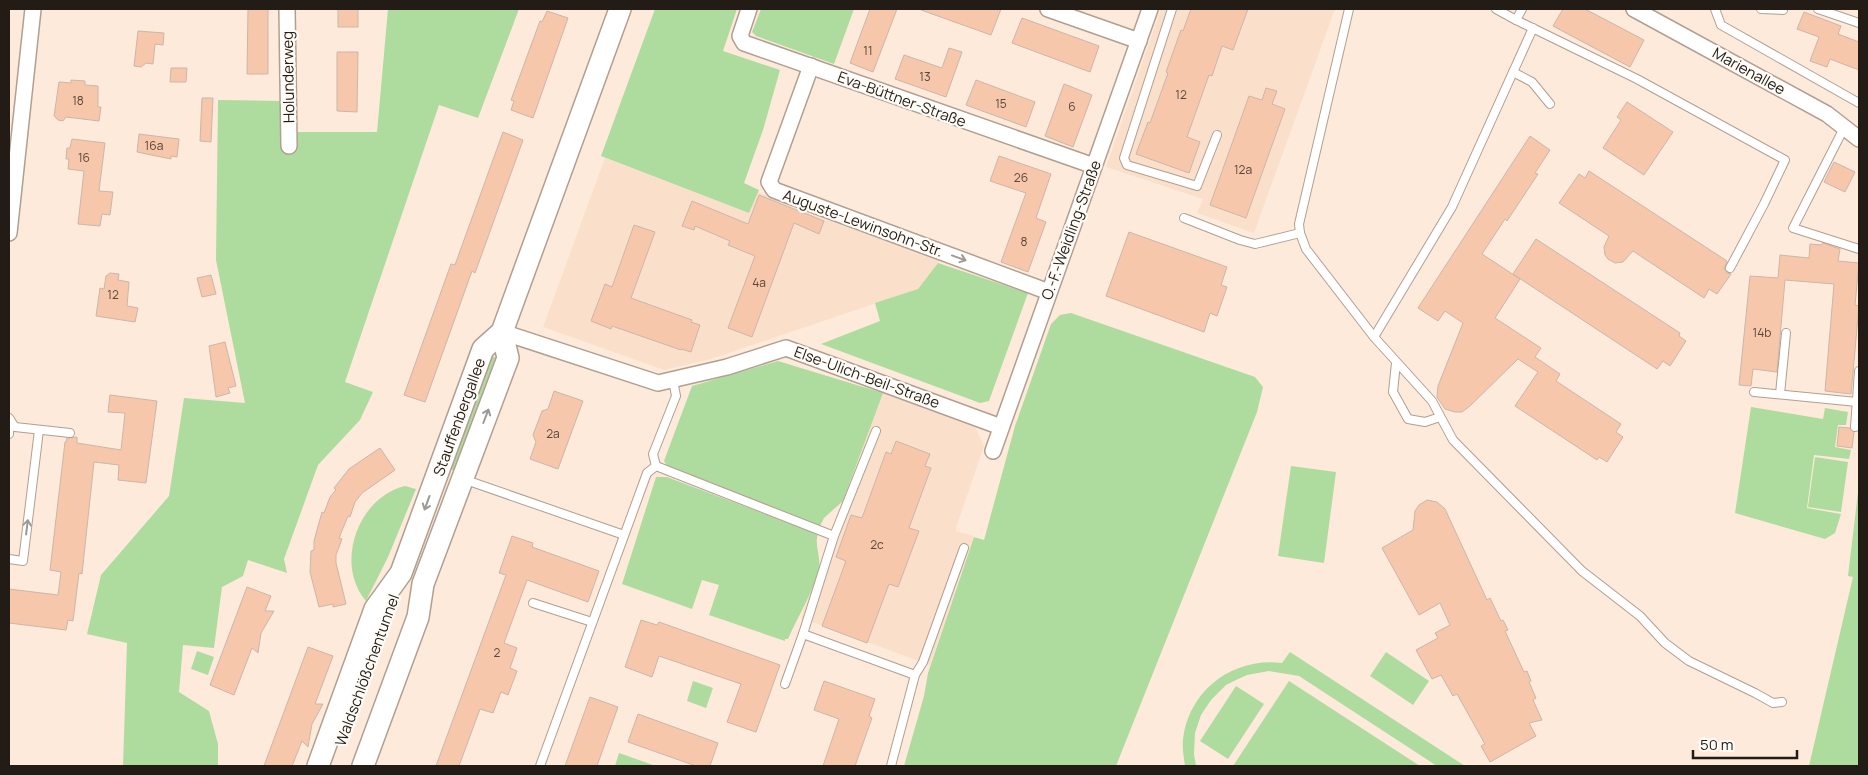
<svg xmlns="http://www.w3.org/2000/svg" width="1868" height="775" font-family="Manrope,sans-serif">
	<style>
		.built { fill: #fae0ca }
		.green { fill: #aedc9e }
		.building { fill: #f7c7ab; stroke: #ccb6a9 }
		.lines { fill: none; stroke-linecap: round; stroke-linejoin: round }
		.service-casing { stroke: #b29f90; stroke-width: 10 }
		.minor-casing { stroke: #b29f90; stroke-width: 18 }
		.secondary-casing { stroke: #b29f90; stroke-width: 24 }
		.service { stroke: #fff; stroke-width: 8 }
		.minor { stroke: #fff; stroke-width: 15 }
		.secondary { stroke: #fff; stroke-width: 21 }
		.oneway { stroke: #9c9996 }
		.labels { text-anchor: middle; dominant-baseline: central; stroke-width: 4.5; stroke-linejoin: round; paint-order: stroke }
		.number-label { font-size: 12px; fill: #58473b }
		.street-label { font-size: 15px; fill: #231c16; stroke: #fffbf7 }
	</style>
	<rect width="100%" height="100%" fill="#feeada"/>
	<g class="built">
		<polygon points="1161,9 1335,9 1254,233 1197,213 1203,199 1106,167"/>
		<polygon points="605,158 749,213 758,192 940,257 938,263 918,289 711,359 664,370 543,327"/>
		<polygon points="883,393 975,427 984,446 955,531 974,536 930,665 801,618"/>
	</g>
	<g class="green">
		<polygon points="388,9 519,9 478,118 439,105 345,382 373,392 360,420 318,465 284,559 287,573 248,560 243,576 222,587 214,648 183,645 179,692 209,711 218,744 218,766 123,766 127,643 87,634 101,575 169,496 184,398 245,403 216,260 218,100 281,101 282,146 294,132 377,132"/>
		<polygon points="655,9 737,9 723,51 780,70 763,130 744,183 759,190 749,213 601,156"/>
		<polygon points="761,9 854,9 834,64 756,36 752,32"/>
		<polygon points="938,263 1028,293 989,401 980,403 821,344 880,321 875,303 918,289"/>
		<polygon points="1071,313 1255,377 1263,387 1257,412 1116,766 904,766 924,696 928,673 974,537 984,540 1015,426 1051,324 1060,315"/>
		<polygon points="489,355 497,358 455,471 448,468"/>
		<polygon points="778,361 883,393 843,501 824,518 820,526 669,469 664,461 692,386"/>
		<polygon points="1751,407 1823,419 1825,408 1848,412 1846,425 1838,425 1835,447 1851,450 1849,459 1814,455 1807,508 1841,514 1835,533 1825,539 1735,513"/>
		<polygon points="1815,457 1848,462 1841,512 1808,507"/>
		<polygon points="1291,466 1336,472 1324,563 1278,556"/>
		<path d="M656,477h11l151,57c-4,10 3,23 1,34 -6,25 -21,48 -31,71h-3v2l-76,-26 10,-30 -17,-5 -10,29 -70,-25z"/>
		<polygon points="1859,484 1859,766 1809,766 1853,577 1848,576"/>
		<path d="M405,486l11,3 -28,68 -22,44c-32,-37 -8,-104 39,-115z"/>
		<polygon points="197,651 214,657 208,675 191,669"/>
		<path d="M1290,652l175,114h-28l-138,-90 -30,-5 -22,4 -11,5 -10,5 -15,15 -10,15 -6,18 -1,21 2,12h-11c-1,-8 -3,-18 -2,-27 6,-49 50,-82 99,-76z"/>
		<polygon points="1386,652 1429,681 1413,705 1370,676"/>
		<polygon points="693,681 713,688 706,708 687,701"/>
		<polygon points="1289,681 1420,766 1233,766"/>
		<polygon points="1236,686 1264,704 1228,759 1200,741"/>
		<polygon points="619,753 656,766 615,766"/>
	</g>
	<g class="building">
		<polygon points="248,9 268,9 268,74 247,74"/>
		<rect x="338" y="9" width="20" height="18"/>
		<polygon points="870,9 897,9 873,72 850,63"/>
		<polygon points="922,9 1001,9 991,35 921,10"/>
		<polygon points="1191,9 1248,9 1233,50 1222,46 1212,76 1209,75 1187,137 1200,142 1189,173 1136,154 1148,122 1150,123 1168,73 1166,72 1181,30 1183,31"/>
		<polygon points="1563,9 1585,9 1644,40 1630,67 1553,26"/>
		<polygon points="547,11 568,18 533,118 511,110 514,101 511,100 540,21 542,22"/>
		<polygon points="1804,12 1841,26 1838,34 1859,42 1859,70 1830,59 1827,67 1810,61 1819,37 1797,29"/>
		<polygon points="1022,18 1099,46 1090,72 1012,43"/>
		<polygon points="138,31 164,33 163,45 155,44 153,64 146,63 141,67 134,66"/>
		<polygon points="949,48 962,52 946,97 895,79 904,55 942,68"/>
		<polygon points="337,52 358,52 357,112 337,111"/>
		<polygon points="171,68 187,68 186,82 170,82"/>
		<polygon points="71,80 85,81 85,85 98,86 98,107 101,107 99,121 66,117 63,121 58,120 54,116 59,82 71,83"/>
		<polygon points="976,80 1035,102 1026,127 966,105"/>
		<polygon points="1064,84 1092,95 1073,147 1045,136"/>
		<polygon points="1266,88 1277,91 1272,104 1285,109 1246,218 1210,205 1249,96 1262,100"/>
		<polygon points="202,98 213,98 211,142 200,141"/>
		<polygon points="1627,102 1673,132 1644,175 1603,148 1621,120 1617,117"/>
		<polygon points="503,132 523,140 475,273 472,271 425,402 404,395 451,264 455,265"/>
		<polygon points="139,134 179,139 177,157 171,156 171,159 137,152"/>
		<polygon points="1530,136 1550,150 1535,173 1538,174 1507,221 1505,219 1482,254 1520,279 1495,318 1541,348 1535,357 1560,374 1556,381 1621,424 1616,432 1623,437 1607,462 1599,457 1597,460 1515,406 1538,372 1518,359 1470,406 1462,412 1455,412 1445,409 1437,397 1438,386 1463,323 1445,311 1438,321 1418,308"/>
		<polygon points="72,139 105,143 99,191 113,192 110,215 102,214 100,226 78,224 84,171 68,169 69,159 66,159 67,148 70,148"/>
		<polygon points="999,156 1051,174 1036,218 1046,222 1028,272 1001,262 1026,193 990,181"/>
		<polygon points="1834,162 1855,172 1845,192 1824,182"/>
		<polygon points="1589,171 1727,261 1724,269 1727,273 1731,274 1717,294 1709,289 1704,298 1633,251 1623,262 1615,263 1608,259 1605,255 1604,247 1609,236 1559,203 1579,174 1585,178"/>
		<polygon points="759,195 824,221 819,234 794,223 752,337 728,328 755,256 728,245 730,241 695,226 694,230 682,226 692,201 748,224"/>
		<polygon points="634,225 655,232 631,298 692,320 691,322 700,325 691,352 681,349 681,350 612,326 611,329 591,321 605,284 612,287"/>
		<polygon points="1129,232 1227,267 1221,285 1227,287 1217,316 1210,313 1204,332 1106,296"/>
		<polygon points="1536,239 1680,333 1679,336 1686,341 1670,366 1663,361 1657,369 1513,274"/>
		<polygon points="1823,243 1840,249 1838,261 1859,263 1855,305 1859,306 1851,394 1825,391 1834,284 1785,280 1777,372 1753,369 1751,386 1739,385 1750,276 1778,278 1780,255 1809,258 1810,244 1821,245"/>
		<polygon points="110,273 119,274 118,280 129,282 127,306 138,308 135,322 96,316 100,288 104,289 106,276"/>
		<polygon points="211,275 216,294 202,297 197,278"/>
		<polygon points="225,342 236,386 228,388 230,393 216,397 209,346"/>
		<polygon points="554,391 583,401 558,469 530,459 536,442 533,435 542,411 548,409"/>
		<polygon points="110,395 157,401 146,483 118,480 119,465 94,462 82,574 79,573 73,621 68,620 66,630 9,623 9,589 58,595 61,572 50,570 65,442 66,442 67,438 77,437 77,443 121,450 125,413 108,412"/>
		<polygon points="1839,427 1850,428 1854,432 1852,448 1837,446"/>
		<polygon points="896,441 930,454 925,466 931,468 909,528 919,531 898,587 889,584 867,643 822,626 846,561 836,557 851,515 862,518 886,452 891,454"/>
		<polygon points="380,448 395,470 362,493 355,502 350,517 348,516 339,538 342,539 336,555 336,563 346,604 333,607 333,604 319,607 310,572 311,551 314,550 314,541 322,512 324,513 330,497 336,490 334,488 349,469"/>
		<polygon points="1427,500 1437,502 1445,509 1487,600 1490,598 1501,621 1503,620 1508,630 1505,631 1524,672 1527,671 1531,681 1529,682 1536,698 1533,700 1542,720 1529,723 1536,736 1490,762 1481,746 1485,744 1457,694 1453,696 1441,675 1432,679 1416,650 1438,638 1435,633 1450,625 1440,603 1419,615 1382,548 1413,530 1415,511 1419,505"/>
		<polygon points="512,536 533,543 532,547 599,571 588,602 527,580 504,643 517,648 510,668 517,671 508,695 501,692 493,713 480,709 459,766 436,766 506,575 499,573"/>
		<polygon points="247,587 271,596 265,611 274,611 261,633 258,653 252,648 234,695 210,685"/>
		<polygon points="641,620 657,625 659,622 780,665 756,732 727,722 741,684 659,656 652,677 625,667"/>
		<polygon points="308,647 333,656 315,704 323,704 312,724 308,747 302,741 292,766 264,766"/>
		<polygon points="824,681 875,699 869,716 872,718 855,766 823,766 839,719 814,710"/>
		<polygon points="590,697 618,707 597,766 565,766"/>
		<polygon points="638,714 718,743 710,766 696,766 628,742"/>
	</g>
	<g class="lines">
		<defs>
			<g id="service">
				<polyline points="1172,9 1124,158 1127,165 1197,186 1217,135"/>
				<polyline points="1349,9 1299,224 1300,233 1306,249 1374,337 1432,401 1453,440 1582,571 1640,616 1665,643 1689,661 1755,693 1773,703 1782,702"/>
				<polyline points="1496,9 1516,20 1522,9"/>
				<polyline points="1715,9 1721,25 1859,103"/>
				<polyline points="1761,9 1783,10"/>
				<polyline points="1818,9 1859,23"/>
				<polyline points="1516,20 1637,79 1785,160 1764,204 1730,268"/>
				<polyline points="1513,72 1532,82 1550,104"/>
				<polyline points="1845,126 1793,228 1859,249"/>
				<polyline points="1184,218 1240,240 1255,244 1300,233"/>
				<polyline points="1374,337 1452,207 1533,28"/>
				<polyline points="1396,363 1393,392 1408,419 1425,422 1440,417"/>
				<polyline points="1754,392 1857,402"/>
				<polyline points="1780,394 1786,333"/>
				<polyline points="9,418 15,427 70,433"/>
				<polyline points="1855,427 1859,371"/>
				<polyline points="9,434 10,420"/>
				<polyline points="656,466 834,536 876,431"/>
				<polyline points="463,479 624,535"/>
				<polyline points="9,559 23,561 39,430"/>
				<polyline points="533,603 592,622"/>
				<polyline points="803,634 915,675"/>
				<polyline points="785,684 803,634 834,536"/>
				<polyline points="540,766 647,473 656,466 653,454 676,396 673,380"/>
				<polyline points="891,766 915,675 923,662 964,548"/>
			</g>
			<g id="minor">
				<polyline points="287,9 289,146"/>
				<polyline points="749,9 740,36 744,43 1094,166"/>
				<polyline points="1048,9 1139,41"/>
				<polyline points="1634,9 1827,114 1859,139"/>
				<polyline points="811,66 769,182 774,190 1049,292"/>
				<polyline points="9,233 33,9"/>
				<polyline points="502,332 658,383 727,367 786,348 1001,427"/>
				<polyline points="993,451 1150,9"/>
			</g>
			<g id="secondary">
				<polyline points="318,766 375,609 401,573 483,349 502,332 620,9"/>
				<polyline points="363,766 418,617 423,584 508,358 502,332"/>
			</g>
		</defs>
		<use href="#service" class="service-casing"/>
		<use href="#minor" class="minor-casing"/>
		<use href="#secondary" class="secondary-casing"/>
		<use href="#service" class="service"/>
		<use href="#minor" class="minor"/>
		<use href="#secondary" class="secondary"/>
	</g>
	<defs><path id="oneway-shaft" d="M-6 0H5M1.5-3L5.5 0L1.5 3" fill="none" stroke-width="1.6" stroke-linecap="round" stroke-linejoin="round" transform="scale(1.25)"/></defs>
	<g class="oneway">
		<use href="#oneway-shaft" transform="translate(959 258) rotate(20)"/>
		<use href="#oneway-shaft" transform="translate(486 416) rotate(-69)"/>
		<use href="#oneway-shaft" transform="translate(427 503) rotate(110)"/>
		<use href="#oneway-shaft" transform="translate(27 527) rotate(-83)"/>
	</g>
	<g class="labels">
		<g class="number-label">
			<text x="868" y="50">11</text>
			<text x="925" y="76">13</text>
			<text x="1181" y="94">12</text>
			<text x="78" y="100">18</text>
			<text x="1001" y="103">15</text>
			<text x="1072" y="106">6</text>
			<text x="154" y="145">16a</text>
			<text x="84" y="157">16</text>
			<text x="1243" y="169">12a</text>
			<text x="1021" y="177">26</text>
			<text x="1024" y="241">8</text>
			<text x="759" y="282">4a</text>
			<text x="113" y="294">12</text>
			<text x="1762" y="332">14b</text>
			<text x="553" y="433">2a</text>
			<text x="877" y="544">2c</text>
			<text x="497" y="652">2</text>
		</g>
		<g class="street-label">
			<text transform="translate(1749 71) rotate(29)">Marienallee</text>
			<text transform="translate(288 77) rotate(-91)">Holunderweg</text>
			<text transform="translate(902 99) rotate(20)">Eva-Büttner-Straße</text>
			<text transform="translate(863 223) rotate(20)">Auguste-Lewinsohn-Str.</text>
			<text transform="translate(1071 230) rotate(-70)">O.-F.-Weidling-Straße</text>
			<text transform="translate(867 377) rotate(20)">Else-Ulich-Beil-Straße</text>
			<text transform="translate(459 417) rotate(-70)">Stauffenbergallee</text>
			<text transform="translate(367 670) rotate(-70)">Waldschlößchentunnel</text>
		</g>
	</g>
	<rect width="1868" height="775" fill="none" stroke="#231c16" stroke-width="20"/>
	<path d="M1693 750v8h104v-8" fill="none" stroke="#231c16" stroke-width="2.5"/>
	<text x="1700" y="750" font-size="15" fill="#231c16" stroke="#fffbf7" stroke-width="4" paint-order="stroke">50 m</text>
</svg>
